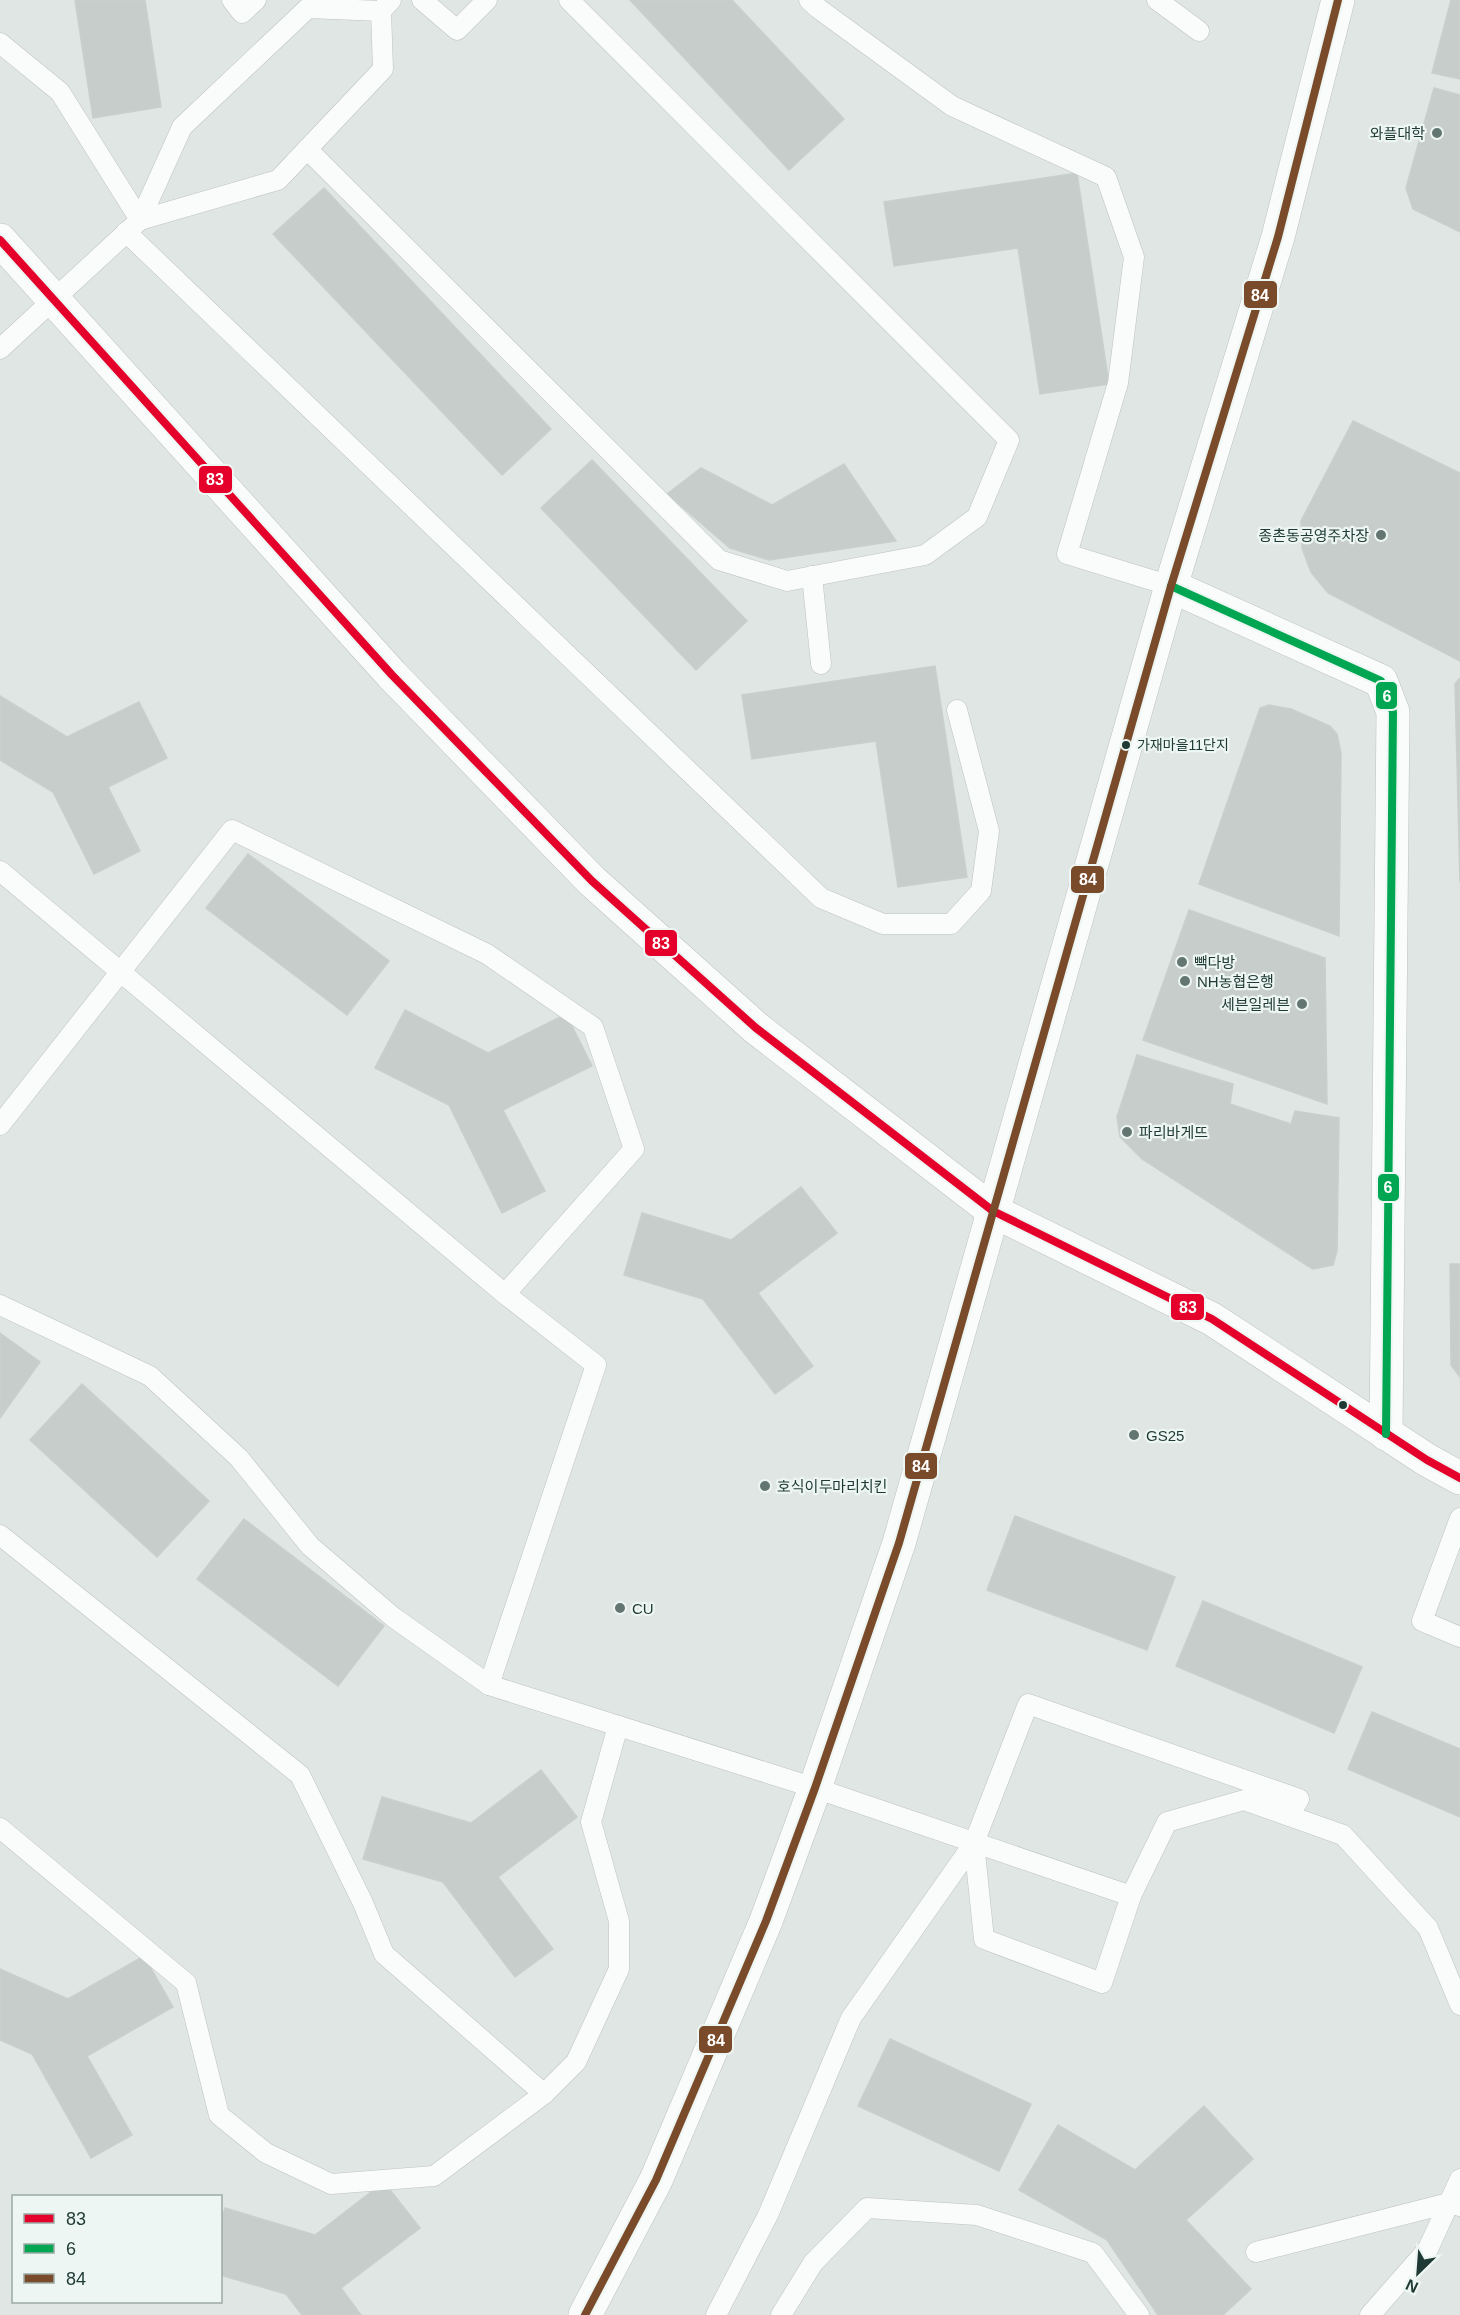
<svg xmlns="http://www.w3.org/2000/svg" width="1460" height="2315" font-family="Helvetica,'Noto Sans KR',sans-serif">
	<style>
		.building { fill: #c7cdcb; stroke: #c9cfcd; stroke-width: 1.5 }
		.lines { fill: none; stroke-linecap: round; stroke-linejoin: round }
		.service-casing { stroke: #bdc3c1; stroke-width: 21 }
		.minor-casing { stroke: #bdc3c1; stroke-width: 34 }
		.tertiary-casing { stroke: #bdc3c1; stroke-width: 34 }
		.service { stroke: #fafbfb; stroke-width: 20 }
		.minor { stroke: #fafbfb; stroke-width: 33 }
		.tertiary { stroke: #fafbfb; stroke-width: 33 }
		.bus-1-casing { stroke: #edf6f2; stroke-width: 12 }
		.bus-2-casing { stroke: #edf6f2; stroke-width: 12 }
		.bus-3-casing { stroke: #edf6f2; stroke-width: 12 }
		.bus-1 { stroke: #e4002b; stroke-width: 8 }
		.bus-2 { stroke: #00a651; stroke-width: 8 }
		.bus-3 { stroke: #7a4b2a; stroke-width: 8 }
		.poi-dot { fill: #637672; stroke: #edf6f2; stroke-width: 2 }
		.bus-dot { fill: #1f3934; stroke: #edf6f2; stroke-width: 2 }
		.labels { text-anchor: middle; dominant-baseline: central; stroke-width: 4.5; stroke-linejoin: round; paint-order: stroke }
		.bus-label { font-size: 14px; fill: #1f3934; stroke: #edf6f2; text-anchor: start }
		.poi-label { font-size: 15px; fill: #1f3934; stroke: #edf6f2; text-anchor: start }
		.line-badge { stroke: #edf6f2; stroke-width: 2 }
		.badge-label { font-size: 16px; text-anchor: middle; font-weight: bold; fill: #fff }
	</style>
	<rect width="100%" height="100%" fill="#e0e6e4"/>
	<g class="building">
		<polygon points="75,0 145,0 161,107 93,118"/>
		<polygon points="630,0 732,0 844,119 789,170"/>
		<polygon points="1451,0 1460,0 1460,79 1432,73"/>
		<polygon points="1434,88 1460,95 1460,232 1413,209 1406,188"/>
		<polygon points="1077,173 1109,384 1040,394 1018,248 894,266 884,202"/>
		<polygon points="324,188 551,429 502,475 273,234"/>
		<polygon points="1353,421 1460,473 1460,661 1328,593 1311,572 1302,548 1301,521"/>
		<polygon points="592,460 747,621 696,670 541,508"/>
		<polygon points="844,464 896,541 769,560 730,548 667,494 701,468 772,505"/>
		<polygon points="935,666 967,877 898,887 876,741 752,759 742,695"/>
		<polygon points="1459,679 1460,679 1460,882 1455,684"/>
		<polygon points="0,696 67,737 139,702 167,758 108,787 140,851 94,874 53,792 0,760"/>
		<polygon points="1269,705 1291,709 1330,726 1337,734 1341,753 1339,936 1199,884 1260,708"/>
		<polygon points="248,854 389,961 347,1015 206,908"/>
		<polygon points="1189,910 1325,958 1327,1104 1143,1040"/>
		<polygon points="405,1010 488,1053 566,1014 592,1066 503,1110 545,1191 502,1213 449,1105 375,1068"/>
		<polygon points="1137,1055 1233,1084 1230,1104 1291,1124 1295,1111 1339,1118 1337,1251 1333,1265 1313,1269 1308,1266 1142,1159 1120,1137 1117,1117"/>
		<polygon points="801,1187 837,1233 758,1293 813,1366 775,1394 703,1299 624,1275 642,1213 731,1240"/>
		<polygon points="1450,1264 1460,1264 1460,1377 1451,1365"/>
		<polygon points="0,1333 40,1362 0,1418"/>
		<polygon points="82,1384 209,1501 157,1557 30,1440"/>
		<polygon points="1015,1516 1175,1577 1147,1650 987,1590"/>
		<polygon points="244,1519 384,1626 338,1686 197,1579"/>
		<polygon points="1203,1601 1362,1667 1334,1733 1176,1666"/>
		<polygon points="1372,1712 1460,1749 1460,1817 1348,1769"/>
		<polygon points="541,1770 577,1817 498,1877 553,1949 515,1977 443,1882 363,1859 382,1797 471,1823"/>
		<polygon points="144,1956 173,2007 87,2056 132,2135 91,2158 32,2054 0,2040 0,1969 68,1999"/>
		<polygon points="890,2039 1031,2104 999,2171 858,2106"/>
		<polygon points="1204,2106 1253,2159 1186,2220 1251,2289 1223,2315 1158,2315 1107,2240 1019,2190 1058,2125 1135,2170"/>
		<polygon points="384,2182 420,2228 341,2288 361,2315 302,2315 286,2294 220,2275 220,2224 225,2208 315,2235"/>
	</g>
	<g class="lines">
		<defs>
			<g id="service">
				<polyline points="232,0 242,13 256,0"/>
				<polyline points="422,0 457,30 487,0"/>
				<polyline points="809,0 819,9 952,106 1106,177 1134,257 1118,383 1067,554 1171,586"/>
				<polyline points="1157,0 1199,31"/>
				<polyline points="0,43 60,92 140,220"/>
				<polyline points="307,149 719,560 787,581 925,555 977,517 1009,440 569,0"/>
				<polyline points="140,220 278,180 383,69 381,11 391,0"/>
				<polyline points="126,232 821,898 883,924 951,924 981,891 989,831 957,710"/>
				<polyline points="0,349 140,220 182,127 308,8 381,11"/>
				<polyline points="812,576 821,664"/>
				<polyline points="0,871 505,1294 596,1365 489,1685"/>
				<polyline points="0,1125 232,830 487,954 593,1027 634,1149 505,1294"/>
				<polyline points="0,1305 150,1376 239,1458 310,1546 393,1617 489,1685 815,1788 1131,1896 1102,1983 984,1939 974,1843"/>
				<polyline points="1460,1518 1422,1621 1460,1637"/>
				<polyline points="0,1535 300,1775 363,1903 384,1954 544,2094"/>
				<polyline points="0,1828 186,1983 219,2115 266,2153 331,2184 434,2176 544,2094 576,2062 619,1969 619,1921 591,1822 618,1726"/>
				<polyline points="1131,1896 1167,1822 1244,1800 1343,1835 1428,1928 1460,2005"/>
				<polyline points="1256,2252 1449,2203 1460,2206"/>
				<polyline points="716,2315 768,2215 851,2018 974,1843 1028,1704 1299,1799 1289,1816"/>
				<polyline points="781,2315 813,2263 867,2208 977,2215 1093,2253 1139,2315"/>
				<polyline points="1370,2315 1428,2249 1460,2179"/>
			</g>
			<polyline id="minor" points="1171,586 1381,681 1393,712 1386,1434"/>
			<g id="tertiary">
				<polyline points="0,240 392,675 592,881 756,1028 993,1211 1212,1319 1427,1460 1460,1478"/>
				<polyline points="585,2315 656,2180 766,1921 815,1788 899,1543 1171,586 1278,237 1338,0"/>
			</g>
		</defs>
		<use href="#service" class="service-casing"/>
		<use href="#minor" class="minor-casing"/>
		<use href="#tertiary" class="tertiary-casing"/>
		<use href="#service" class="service"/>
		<use href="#minor" class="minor"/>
		<use href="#tertiary" class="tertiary"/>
		<defs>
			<polyline id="bus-1" points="0,240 392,675 592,881 756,1028 993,1211 1212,1319 1427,1460 1460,1478"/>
			<polyline id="bus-2" points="1171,586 1381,681 1393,712 1386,1434"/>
			<polyline id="bus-3" points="585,2315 656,2180 766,1921 815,1788 899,1543 1171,586 1278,237 1338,0"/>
		</defs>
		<use href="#bus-1" class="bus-1-casing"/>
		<use href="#bus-2" class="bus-2-casing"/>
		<use href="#bus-3" class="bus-3-casing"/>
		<use href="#bus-1" class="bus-1"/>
		<use href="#bus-2" class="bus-2"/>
		<use href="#bus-3" class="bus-3"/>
	</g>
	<g class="poi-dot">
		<circle cx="1437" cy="133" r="6"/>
		<circle cx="1381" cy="535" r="6"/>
		<circle cx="1182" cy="962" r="6"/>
		<circle cx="1185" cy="981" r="6"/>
		<circle cx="1302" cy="1004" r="6"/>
		<circle cx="1127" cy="1132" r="6"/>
		<circle cx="1134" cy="1435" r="6"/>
		<circle cx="765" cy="1486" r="6"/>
		<circle cx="620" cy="1608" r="6"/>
	</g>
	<g class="bus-dot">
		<circle cx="1126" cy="745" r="5"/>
		<circle cx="1343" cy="1405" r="5"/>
	</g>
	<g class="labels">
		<g class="bus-label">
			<text x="1137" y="745">가재마을11단지</text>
		</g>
		<g class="poi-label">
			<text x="1425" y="133" text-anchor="end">와플대학</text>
			<text x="1369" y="535" text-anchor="end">종촌동공영주차장</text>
			<text x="1194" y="962">빽다방</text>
			<text x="1197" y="981">NH농협은행</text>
			<text x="1290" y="1004" text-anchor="end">세븐일레븐</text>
			<text x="1139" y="1132">파리바게뜨</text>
			<text x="1146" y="1435">GS25</text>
			<text x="777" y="1486">호식이두마리치킨</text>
			<text x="632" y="1608">CU</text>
		</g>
	</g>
	<g class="line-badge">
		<rect x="1243" y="280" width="35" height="29" rx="6" fill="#7a4b2a"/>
		<rect x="198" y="465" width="35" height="29" rx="6" fill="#e4002b"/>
		<rect x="1375" y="681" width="23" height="29" rx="6" fill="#00a651"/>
		<rect x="1070" y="865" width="35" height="29" rx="6" fill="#7a4b2a"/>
		<rect x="644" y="929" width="34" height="28" rx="6" fill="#e4002b"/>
		<rect x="1377" y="1173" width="23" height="29" rx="6" fill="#00a651"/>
		<rect x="1170" y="1293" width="35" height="28" rx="6" fill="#e4002b"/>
		<rect x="904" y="1452" width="34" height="28" rx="6" fill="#7a4b2a"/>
		<rect x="698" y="2025" width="35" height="29" rx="6" fill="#7a4b2a"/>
	</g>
	<g class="badge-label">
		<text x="1260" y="301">84</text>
		<text x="215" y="485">83</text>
		<text x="1387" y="702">6</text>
		<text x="1088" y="885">84</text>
		<text x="661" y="949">83</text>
		<text x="1388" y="1193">6</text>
		<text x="1188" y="1313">83</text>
		<text x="921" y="1472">84</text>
		<text x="716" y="2046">84</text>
	</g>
	<rect x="12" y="2195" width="210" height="108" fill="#edf6f2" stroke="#9baaa6" stroke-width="1.5"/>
	<rect x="24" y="2214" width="30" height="9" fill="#e4002b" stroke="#9baaa6" stroke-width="1.5"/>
	<text x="66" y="2225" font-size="18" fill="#1f3934">83</text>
	<rect x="24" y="2244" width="30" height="9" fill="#00a651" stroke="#9baaa6" stroke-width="1.5"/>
	<text x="66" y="2255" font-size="18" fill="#1f3934">6</text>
	<rect x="24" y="2274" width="30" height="9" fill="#7a4b2a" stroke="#9baaa6" stroke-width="1.5"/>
	<text x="66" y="2285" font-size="18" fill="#1f3934">84</text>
	<g transform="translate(1418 2273) rotate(205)" stroke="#edf6f2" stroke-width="4.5" paint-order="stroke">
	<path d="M0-4.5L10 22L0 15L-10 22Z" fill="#1f3934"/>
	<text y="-9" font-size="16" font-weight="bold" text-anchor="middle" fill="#1f3934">N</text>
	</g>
</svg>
